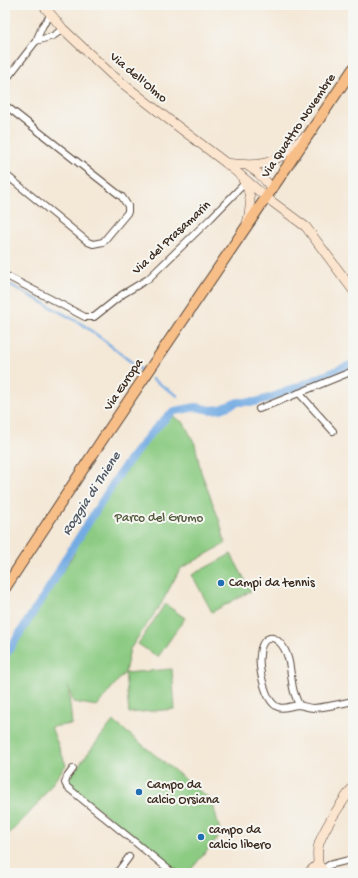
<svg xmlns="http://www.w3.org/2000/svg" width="358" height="878" font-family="'Gochi Hand',sans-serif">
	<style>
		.green { fill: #8bcb82; stroke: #637a50 }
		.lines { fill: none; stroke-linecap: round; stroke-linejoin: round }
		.stream { stroke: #73abe3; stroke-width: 2.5 }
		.canal { stroke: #73abe3; stroke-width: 8 }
		.street-casing { stroke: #57463a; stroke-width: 8 }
		.secondary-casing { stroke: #57463a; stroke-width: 10 }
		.primary-casing { stroke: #57463a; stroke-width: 12 }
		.street { stroke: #fff; stroke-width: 6 }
		.secondary { stroke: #fce5cf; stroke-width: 9 }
		.primary { stroke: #f7be88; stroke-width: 10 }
		.poi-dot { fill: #1f6fb2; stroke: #f6f6f2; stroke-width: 1.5 }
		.labels { text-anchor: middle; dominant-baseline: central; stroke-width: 4; stroke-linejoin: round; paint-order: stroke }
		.street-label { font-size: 13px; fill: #3b2a1e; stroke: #f6f6f2 }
		.park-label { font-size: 13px; fill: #535a3c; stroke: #f6f6f2 }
		.poi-label { font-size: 13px; fill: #3b2a1e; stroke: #f6f6f2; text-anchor: start }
		.water-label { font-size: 14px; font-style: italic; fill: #4f5763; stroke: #f6f6f2 }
	</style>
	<rect width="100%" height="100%" fill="#f6f6f2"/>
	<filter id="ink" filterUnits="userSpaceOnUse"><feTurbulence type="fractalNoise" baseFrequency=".025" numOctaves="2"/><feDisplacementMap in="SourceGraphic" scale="8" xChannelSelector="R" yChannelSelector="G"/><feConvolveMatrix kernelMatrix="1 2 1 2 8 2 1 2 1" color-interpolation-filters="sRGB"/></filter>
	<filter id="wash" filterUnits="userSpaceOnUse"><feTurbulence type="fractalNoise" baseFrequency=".012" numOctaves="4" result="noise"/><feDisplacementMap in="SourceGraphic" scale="16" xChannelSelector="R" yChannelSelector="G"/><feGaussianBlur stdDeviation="0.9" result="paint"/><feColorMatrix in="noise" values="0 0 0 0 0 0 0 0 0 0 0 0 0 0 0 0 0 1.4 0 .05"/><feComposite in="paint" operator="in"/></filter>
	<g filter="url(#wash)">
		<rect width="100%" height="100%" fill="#f4e8d7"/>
		<g class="green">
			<polygon points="171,415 184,423 195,444 201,472 220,522 225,544 180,569 161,604 130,649 125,672 97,706 73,702 68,686 72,724 51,727 66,765 35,807 5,838 5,659 74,554 73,545 105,503 113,485 141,446 164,420"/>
			<polygon points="231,554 251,591 212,612 192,575"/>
			<polygon points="165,604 185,618 158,657 138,644"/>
			<polygon points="172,669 175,709 129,713 125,673"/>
			<polygon points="113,721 212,801 221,834 188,873 180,873 65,783"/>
		</g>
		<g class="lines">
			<g class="stream">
				<polyline points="5,282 82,324 105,341 141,370"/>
				<polyline points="152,379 178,396"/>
			</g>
			<polyline class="canal" points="5,656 53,582 67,556 122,470 151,433 169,415 175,411 196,407 211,410 221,409 238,402 255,402 273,397 353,364"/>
		</g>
	</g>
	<g filter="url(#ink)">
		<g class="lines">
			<defs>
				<g id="street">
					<polyline points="36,41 53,36 63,29"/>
					<polyline points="5,81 36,41 43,25 51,15"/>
					<polyline points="5,105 122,197 128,206 128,212 103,242 93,244 88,242 5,174"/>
					<polyline points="5,275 85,317 94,317 123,294 148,279 211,218 245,183"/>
					<polyline points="259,409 299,393"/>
					<polyline points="333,431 299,393 353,371"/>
					<path d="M299,705c-2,-5 -5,-11 -6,-17 -3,-14 -2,-32 -12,-44 -11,-13 -20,-3 -21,10 -2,13 5,48 18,53 7,3 14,-2 21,-2 5,1 9,3 15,3 13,-1 26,-4 39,-7"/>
					<polyline points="73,769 67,777 65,783 67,787 173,873"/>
					<polyline points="322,870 329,865 353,859"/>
					<polyline points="117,873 129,857"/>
				</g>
				<g id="secondary">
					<polyline points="43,5 63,29 112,75 168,119 226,163 267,198 306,227 353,290"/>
					<path d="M226,163c40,5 48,1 78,-26"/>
					<path d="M248,166c10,6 18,13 24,24"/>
					<path d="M243,180c9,12 8,29 4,43"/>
					<path d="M318,864c0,-5 -1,-11 0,-16 3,-17 24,-46 35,-61"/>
					<polyline points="318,864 325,873"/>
					<polyline points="308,873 318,864"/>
				</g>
				<polyline id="primary" points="5,588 106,434 353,69"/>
			</defs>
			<use href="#street" class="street-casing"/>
			<use href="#secondary" class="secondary-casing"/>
			<use href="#primary" class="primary-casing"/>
			<use href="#street" class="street"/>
			<use href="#secondary" class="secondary"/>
			<use href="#primary" class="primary"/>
		</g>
	</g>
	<g class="poi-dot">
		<circle cx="221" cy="583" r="4"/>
		<circle cx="139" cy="792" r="4"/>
		<circle cx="201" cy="837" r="4"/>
	</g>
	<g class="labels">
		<g class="street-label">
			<text transform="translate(138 78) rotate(40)">Via dell'Olmo</text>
			<text transform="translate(299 126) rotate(-56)">Via Quattro Novembre</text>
			<text transform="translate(172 238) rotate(-43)">Via del Prasamarin</text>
			<text transform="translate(124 385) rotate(-56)">Via Europa</text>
		</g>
		<g class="park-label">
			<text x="159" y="518">Parco del Grumo</text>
		</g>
		<g class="poi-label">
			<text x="229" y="583">Campi da tennis</text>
			<text x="147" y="785">Campo da<tspan x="147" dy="15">calcio Orsiana</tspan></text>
			<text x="209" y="830">campo da<tspan x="209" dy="15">calcio libero</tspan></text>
		</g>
		<g class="water-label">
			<text transform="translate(92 494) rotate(-57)">Roggia di Thiene</text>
		</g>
	</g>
	<rect width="358" height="878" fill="none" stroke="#f6f6f2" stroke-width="20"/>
</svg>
